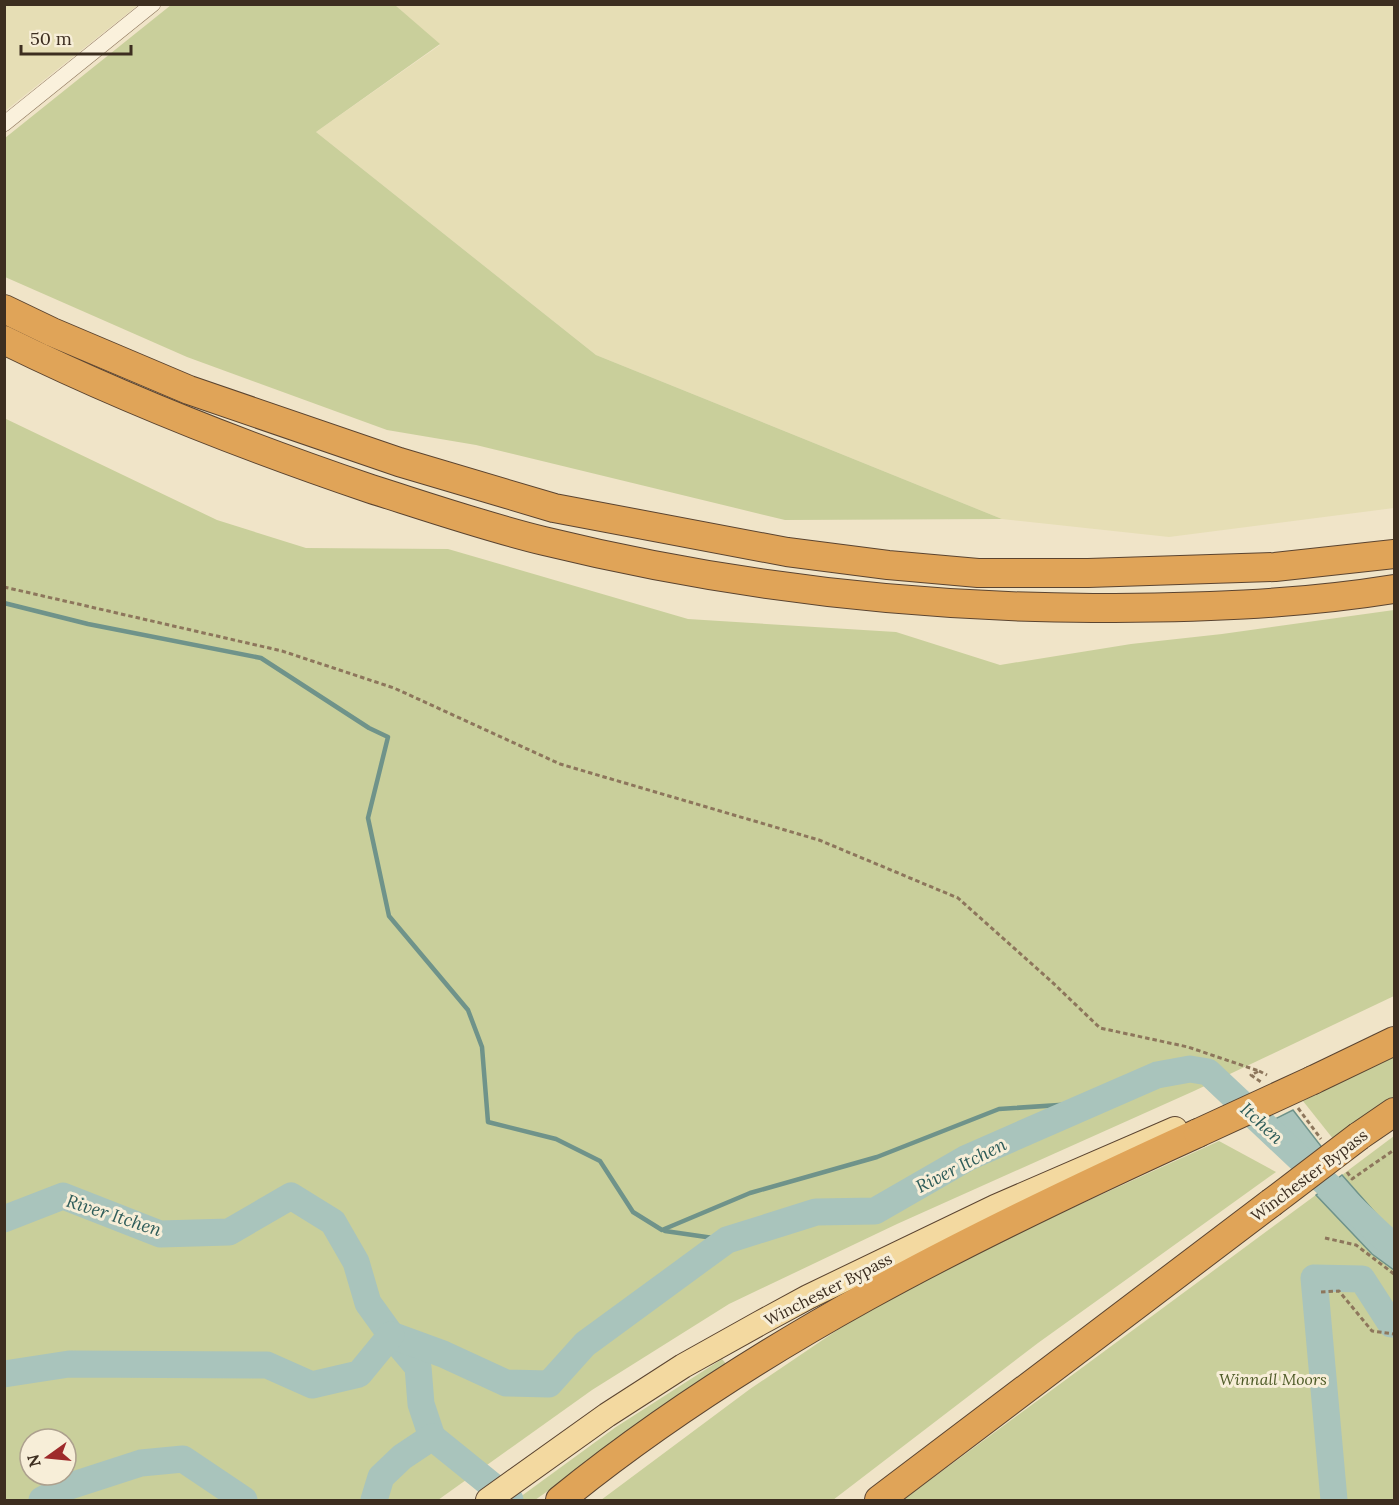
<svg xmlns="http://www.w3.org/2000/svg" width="1399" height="1505" font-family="Lora,serif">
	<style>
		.farmland { fill: #e6deb5 }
		.green { fill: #c9cf9b; fill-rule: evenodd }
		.water { fill: #a9c4bc; stroke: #6f938a; stroke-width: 1.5 }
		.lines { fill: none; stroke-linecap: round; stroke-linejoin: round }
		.stream { stroke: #6f938a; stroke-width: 4.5 }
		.river { stroke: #a9c4bc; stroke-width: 27 }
		.street-casing { stroke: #8d765c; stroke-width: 16 }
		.primary-casing { stroke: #5b4430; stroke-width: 26 }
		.highway-casing { stroke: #5b4430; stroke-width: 30 }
		.path { stroke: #8d765c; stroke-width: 3; stroke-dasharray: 4.5 3; stroke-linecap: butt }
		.street { stroke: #faf1dc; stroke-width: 15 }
		.primary { stroke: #f3d9a0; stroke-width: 24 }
		.highway { stroke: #e0a458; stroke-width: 28 }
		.highway-bridge-casing { stroke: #5b4430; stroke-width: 30; stroke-linecap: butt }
		.highway-bridge { stroke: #e0a458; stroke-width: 28 }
		.labels { text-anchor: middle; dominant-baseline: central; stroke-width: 6; stroke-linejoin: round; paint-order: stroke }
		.street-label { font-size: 16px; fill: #3d2e20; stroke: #f7eed8 }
		.park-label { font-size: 16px; font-style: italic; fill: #4d5a26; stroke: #f7eed8 }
		.water-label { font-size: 18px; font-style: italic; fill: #2f5d5a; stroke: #f7eed8 }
	</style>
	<rect width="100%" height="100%" fill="#f0e4c8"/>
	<g class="farmland">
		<polygon points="5,4 138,4 138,5 5,111"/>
		<polygon points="395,5 1394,5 1394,508 1169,537 1002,519 596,355 316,132 440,45"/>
	</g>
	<g class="green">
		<polygon points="171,5 395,5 440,44 316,132 596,355 1002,519 785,520 476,445 387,430 187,357 5,277 5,138"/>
		<path d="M4,418l213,102 89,28 142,1 240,70 208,13 104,33 131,-21 91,-10 172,-24v386l-200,95 -297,133 -168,80 -137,86 -154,110h-433zM30,1439h36v36h-36z"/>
		<polygon points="1394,1055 1394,1098 1334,1140 1303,1101"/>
		<polygon points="1394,1136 1394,1234 1342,1175"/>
		<polygon points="1219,1141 1276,1172 1038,1343 833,1500 601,1500 750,1389 892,1293 1006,1238"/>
		<polygon points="1328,1186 1394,1246 1394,1500 903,1500"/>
		<polygon points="722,1359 727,1365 535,1500 516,1500 616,1427"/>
	</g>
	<g class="water">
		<polygon points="1293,1110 1324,1150 1296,1170 1259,1127"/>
		<polygon points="1342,1175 1394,1234 1394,1270 1372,1254 1316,1195"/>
	</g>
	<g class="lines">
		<g class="stream">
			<polyline points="4,603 88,624 261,658 369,728 388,737 368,818 389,916 468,1010 482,1047 488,1122 556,1139 600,1161 633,1212 662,1230 750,1193 877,1157 999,1109 1090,1103"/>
			<polyline points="665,1231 727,1240"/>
		</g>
		<g class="river">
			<polyline points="4,1219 63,1196 160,1234 229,1232 291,1196 333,1222 356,1262 368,1303 391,1335 418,1367 421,1404 432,1437"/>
			<polyline points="391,1335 443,1354 506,1383 549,1384 585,1344 727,1240 816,1212 875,1211 967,1158 1157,1075 1190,1069 1208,1072 1383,1237 1394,1246"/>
			<polyline points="4,1374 69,1364 267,1365 312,1385 359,1374 391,1335"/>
			<polyline points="42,1500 67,1487 141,1463 183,1459 244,1500"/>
			<polyline points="374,1500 381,1477 402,1457 432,1437 510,1500"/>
			<polyline points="1334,1500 1314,1278 1362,1279 1391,1324 1394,1324"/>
		</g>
		<defs>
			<polyline id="street" points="4,124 153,4"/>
			<polyline id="primary" points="488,1500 607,1415 683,1366 760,1323 808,1297 995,1207 1175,1129"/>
			<g id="highway">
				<polyline points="4,309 52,332 189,390 399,462 554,508 787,552 888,565 978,573 1088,573 1275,567 1394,554"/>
				<path d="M4,340c118,58 243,107 367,149 57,18 115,38 173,52 180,44 364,66 549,67 100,0 202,-3 301,-19"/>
				<polyline points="1313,1080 1394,1041"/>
				<polyline points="1359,1136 1394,1112"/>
				<path d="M560,1500c192,-156 414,-265 638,-367"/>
				<polyline points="879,1500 1271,1203"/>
			</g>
		</defs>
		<use href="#street" class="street-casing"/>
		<use href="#primary" class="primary-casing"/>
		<use href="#highway" class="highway-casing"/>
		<g class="path">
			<polyline points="4,587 282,651 394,688 560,764 819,840 958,898 1051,981 1100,1028 1188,1047 1259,1071 1251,1075 1261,1082"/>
			<polyline points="1259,1071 1267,1075"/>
			<polyline points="1298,1108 1321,1139"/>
			<polyline points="1347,1172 1352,1179 1394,1150"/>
			<polyline points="1325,1238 1356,1245 1394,1274"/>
			<polyline points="1321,1292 1339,1291 1372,1331 1394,1334"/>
		</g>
		<use href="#street" class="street"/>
		<use href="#primary" class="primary"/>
		<use href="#highway" class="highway"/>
		<defs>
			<g id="highway-bridge">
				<polyline points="1198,1133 1313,1080"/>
				<polyline points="1271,1203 1359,1136"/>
			</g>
		</defs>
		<use href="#highway-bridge" class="highway-bridge-casing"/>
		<use href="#highway-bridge" class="highway-bridge"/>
	</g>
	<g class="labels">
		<g class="street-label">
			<text transform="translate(1309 1175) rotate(-37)">Winchester Bypass</text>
			<text transform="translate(828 1289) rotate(-27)">Winchester Bypass</text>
		</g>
		<g class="park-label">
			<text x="1273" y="1379">Winnall Moors</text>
		</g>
		<g class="water-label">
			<text transform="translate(1262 1123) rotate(43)">Itchen</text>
			<text transform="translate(961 1165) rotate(-27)">River Itchen</text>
			<text transform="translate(114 1215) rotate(18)">River Itchen</text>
		</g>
	</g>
	<rect width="1399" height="1505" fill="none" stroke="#3d2e20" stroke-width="12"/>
	<g transform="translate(48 1457) rotate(255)"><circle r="28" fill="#f7eed8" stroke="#ada18e" stroke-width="1.5"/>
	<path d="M0-4.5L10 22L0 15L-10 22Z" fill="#9e2a2b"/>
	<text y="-9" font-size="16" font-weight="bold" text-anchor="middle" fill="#3d2e20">N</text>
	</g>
	<path d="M21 45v9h110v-9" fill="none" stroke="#3d2e20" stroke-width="3"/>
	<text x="30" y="45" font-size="18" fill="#3d2e20" stroke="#f7eed8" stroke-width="4.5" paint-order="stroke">50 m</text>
</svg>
